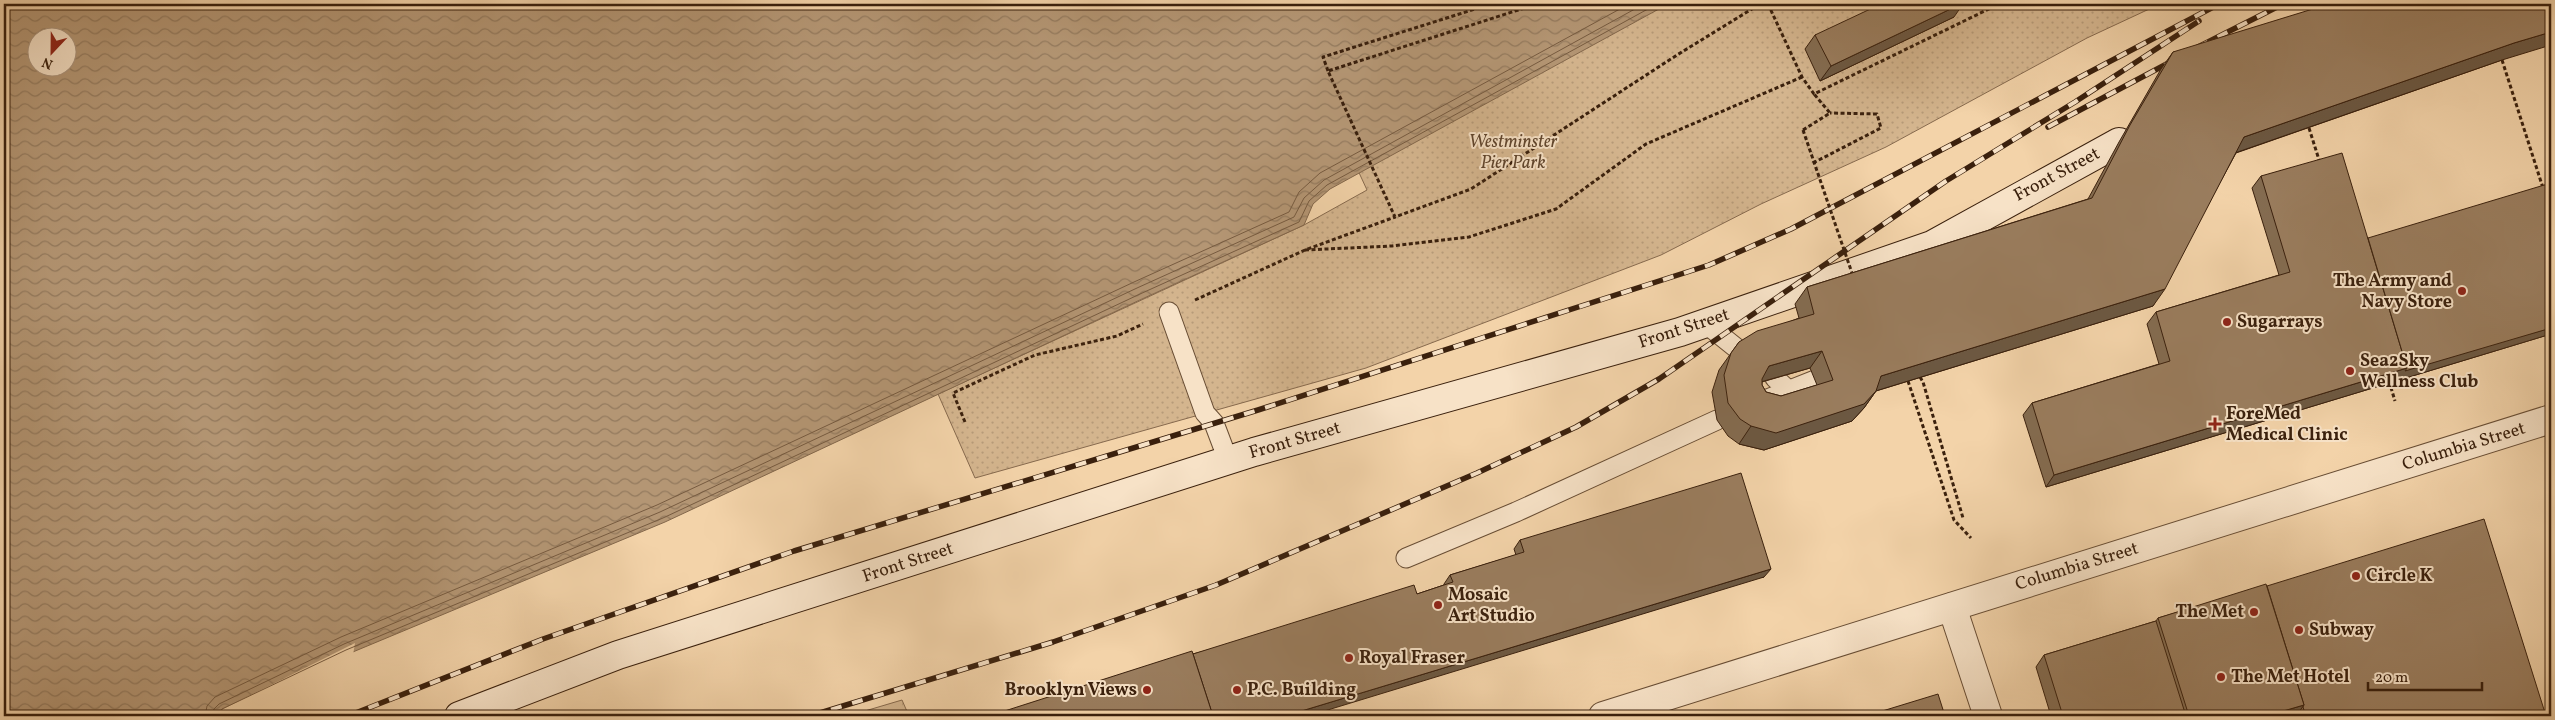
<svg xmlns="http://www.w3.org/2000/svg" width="2555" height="720" font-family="Vollkorn,serif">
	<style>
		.forest { fill: url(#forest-crowns); stroke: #876a4e }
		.park { fill: url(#park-dots); stroke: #876a4e }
		.water { fill: url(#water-waves); stroke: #83674b; fill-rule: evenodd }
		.pier { fill: #f3d3a9 }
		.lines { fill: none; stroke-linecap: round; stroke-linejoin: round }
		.shore { stroke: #775b40; stroke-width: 1 }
		.service-casing { stroke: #684d34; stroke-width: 21 }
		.minor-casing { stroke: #684d34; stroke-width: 30 }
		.tertiary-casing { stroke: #684d34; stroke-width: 30 }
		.secondary-casing { stroke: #3a200d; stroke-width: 30 }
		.path { stroke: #3a200d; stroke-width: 3; stroke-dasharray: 4 2.5; stroke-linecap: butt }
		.service { stroke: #f7e2c7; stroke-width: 19 }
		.minor { stroke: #f7e2c7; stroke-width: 28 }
		.tertiary { stroke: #f7e2c7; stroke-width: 28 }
		.secondary { stroke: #f7e2c7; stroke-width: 28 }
		.rail-casing { stroke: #3a200d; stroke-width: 5.5 }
		.rail { stroke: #f7e2c7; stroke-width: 4; stroke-dasharray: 11; stroke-linecap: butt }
		.path-bridge { stroke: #3a200d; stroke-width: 3; stroke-dasharray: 4 2.5; stroke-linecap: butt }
		.wall { fill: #846c51; stroke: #3a200d; fill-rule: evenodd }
		.shaded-wall { fill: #6c5842; stroke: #3a200d }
		.building { fill: #9a7d5e; stroke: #3a200d; fill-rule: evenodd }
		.poi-dot { fill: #8f2418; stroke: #f7e2c7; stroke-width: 2 }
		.labels { text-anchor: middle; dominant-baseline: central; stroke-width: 4; stroke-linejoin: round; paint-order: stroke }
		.park-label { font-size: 18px; font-style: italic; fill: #60452d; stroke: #f7e2c7 }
		.street-label { font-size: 18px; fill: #3a200d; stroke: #f7e2c7 }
		.poi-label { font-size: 18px; font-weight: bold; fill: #3a200d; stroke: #f7e2c7; text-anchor: start }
	</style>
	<defs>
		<pattern id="forest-crowns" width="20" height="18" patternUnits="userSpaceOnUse" patternTransform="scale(1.25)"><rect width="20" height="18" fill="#d4b58e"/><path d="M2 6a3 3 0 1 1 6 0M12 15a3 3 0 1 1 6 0" fill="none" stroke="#b79b79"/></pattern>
		<pattern id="park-dots" width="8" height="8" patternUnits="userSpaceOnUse" patternTransform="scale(1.25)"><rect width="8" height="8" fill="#d4b58e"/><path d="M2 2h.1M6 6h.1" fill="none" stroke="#b79b79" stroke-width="1.8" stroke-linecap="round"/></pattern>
		<pattern id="water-waves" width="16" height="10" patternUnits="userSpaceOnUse" patternTransform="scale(1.25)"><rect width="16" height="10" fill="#b49674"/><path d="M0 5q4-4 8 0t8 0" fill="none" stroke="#937a5e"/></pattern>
	</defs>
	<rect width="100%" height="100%" fill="#f3d3a9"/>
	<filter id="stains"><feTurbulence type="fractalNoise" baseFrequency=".004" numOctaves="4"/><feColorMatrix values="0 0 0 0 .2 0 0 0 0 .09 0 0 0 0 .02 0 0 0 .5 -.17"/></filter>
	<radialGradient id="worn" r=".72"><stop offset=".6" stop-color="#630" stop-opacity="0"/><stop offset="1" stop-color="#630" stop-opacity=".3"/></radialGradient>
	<polygon class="forest" points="902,700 909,716 848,716"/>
	<polygon class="park" points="1447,4 2160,4 2087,38 1886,147 1761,204 1661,255 1366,368 975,478 938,394 1304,225 1367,190 1302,49"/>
	<path class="water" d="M4,4h1664l-338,185 -17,15 -9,21 -162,74 -477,223 -317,132 -129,62h-215zM38,38h30v30h-30z"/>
	<polygon class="pier" points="355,643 353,655 225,716 209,716"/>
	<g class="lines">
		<g class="shore">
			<polyline points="205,716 207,706 215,697 341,637 657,505 1134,282 1289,212 1299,192 1320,173 1629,4"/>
			<polyline points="212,716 214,709 219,704 344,644 660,512 1137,288 1294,217 1304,198 1324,180 1644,4"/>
			<polyline points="219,716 222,709 346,650 663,518 1140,294 1299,222 1309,201 1327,185 1657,4"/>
		</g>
		<defs>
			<g id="service">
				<polyline points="1169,312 1205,413 1214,423 1228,460"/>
				<polyline points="1705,323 1740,351"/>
				<polyline points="1775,378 1789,391"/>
				<polyline points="1755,404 1815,380"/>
				<polyline points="1406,558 1516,512 1717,420"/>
			</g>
			<polyline id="minor" points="1952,607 1988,716"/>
			<polyline id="tertiary" points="1603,716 2551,419"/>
			<polyline id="secondary" points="459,716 618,655 1254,452 1680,332 1932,245 2119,142"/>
		</defs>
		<use href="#service" class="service-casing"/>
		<use href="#minor" class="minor-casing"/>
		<use href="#tertiary" class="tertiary-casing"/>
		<use href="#secondary" class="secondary-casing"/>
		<g class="path">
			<polyline points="1537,4 1328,71 1395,217 1471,189 1677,55 1760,4"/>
			<polyline points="1768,4 1802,77 1814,94 1999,4"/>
			<polyline points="2502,60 2543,188"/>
			<polyline points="1328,71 1323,57 1491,4"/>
			<polyline points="2309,128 2320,163"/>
			<polyline points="1803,130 1830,113 1814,94"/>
			<polyline points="1813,163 1881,128 1877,114 1830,113"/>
			<polyline points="1305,250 1392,246 1469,237 1556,209 1646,144 1802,77"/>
			<polyline points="1195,300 1305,250 1395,217"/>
			<polyline points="1920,377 1923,382 1963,518"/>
			<polyline points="1908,381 1954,520 1971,538"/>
			<polyline points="2389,381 2395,401"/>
			<polyline points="965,422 953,393 1035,355 1117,336 1143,324"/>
		</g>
		<use href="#service" class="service"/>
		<use href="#minor" class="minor"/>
		<use href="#tertiary" class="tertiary"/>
		<use href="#secondary" class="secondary"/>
		<defs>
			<g id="rail">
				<polyline points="2198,47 2283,4"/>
				<polyline points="2048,127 2176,59"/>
				<polyline points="348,716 543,639 794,551 1258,410 1709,265 1791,229 2219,4"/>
				<polyline points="810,716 1053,642 1216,585 1477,473 1576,427 1659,379 1946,181 2075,102 2199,21"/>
			</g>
		</defs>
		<use href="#rail" class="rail-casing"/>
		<use href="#rail" class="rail"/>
		<polyline class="path-bridge" points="1803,130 1853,276"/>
	</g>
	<g class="wall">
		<polygon points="1954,17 1820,81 1805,49 1815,35"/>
		<path d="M2173,52l329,8 -266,93 -83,153 -277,85 -12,17 -12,13 -88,29 -25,-6 -11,-8 -11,-16 -5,-28 7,-22 20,-28 60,-24 -4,-14 12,-17 281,-88 31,-57 42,-73zM1810,368l7,17 -36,11 -15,-4 -4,-7v-3z"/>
		<polygon points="2261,176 2368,238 2551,334 2046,487 2023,415 2032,403 2159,364 2147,324 2156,312 2279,275 2252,188"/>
		<polygon points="1520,540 1764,577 1193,654 1417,594 1444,585 1444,584 1450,575 1516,555 1514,549"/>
		<polygon points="2267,586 2546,716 2051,716 2036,667 2044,655 2156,621 2158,618"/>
	</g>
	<g class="shaded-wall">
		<polygon points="1961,4 1963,4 1954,17 1820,81 1831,66"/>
		<polygon points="2551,32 2551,45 2502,60 2232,154 2244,137 2514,43"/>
		<polygon points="2165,289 2153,306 1869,393 1881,376"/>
		<polygon points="2551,328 2551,334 2046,487 2054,475 2407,368"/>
		<polygon points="1822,351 1810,368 1757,383 1769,366"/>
		<polygon points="1876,391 1864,408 1852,421 1764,450 1739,444 1751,426"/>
		<polygon points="1771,569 1764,577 1308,716 1285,716"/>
		<polygon points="2304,705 2296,716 2266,716"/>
	</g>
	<g class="building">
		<polygon points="1881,4 1961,4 1831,66 1815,35"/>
		<path d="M2329,4h222v28l-37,11 -270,94 -79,152 -284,87 -5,15 -12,13 -88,29 -25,-7 -11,-7 -12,-16 -4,-28 7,-22 8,-11 18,-11 57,-17 -7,-27 285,-89 38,-73 43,-73zM1822,351l11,29 -52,16 -15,-4 -4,-7v-6l7,-13z"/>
		<polygon points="2342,153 2407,368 2054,475 2032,403 2170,361 2156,312 2290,272 2261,176"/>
		<polygon points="2551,183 2551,328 2405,371 2407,368 2368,238"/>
		<polygon points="1741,473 1771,569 1285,716 1213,716 1193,654 1414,585 1417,594 1453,582 1450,575 1524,552 1520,540"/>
		<polygon points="2484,519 2546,716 2306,716 2303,707 2304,705 2267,586"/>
		<polygon points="2266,584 2304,705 2266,716 2189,716 2158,618"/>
		<polygon points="2156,621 2186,716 2063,716 2044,655"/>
		<polygon points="1192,651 1213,716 989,716"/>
		<polygon points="1938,694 1945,716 1866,716"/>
	</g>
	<g class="poi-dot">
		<circle cx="2462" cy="291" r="5"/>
		<circle cx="2227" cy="322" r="5"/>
		<circle cx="2350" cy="371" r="5"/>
		<path d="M2212.5 416.5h5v5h5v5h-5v5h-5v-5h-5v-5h5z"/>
		<circle cx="2356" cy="576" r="5"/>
		<circle cx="1438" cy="605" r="5"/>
		<circle cx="2254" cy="612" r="5"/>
		<circle cx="2299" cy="630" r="5"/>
		<circle cx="1349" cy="658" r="5"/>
		<circle cx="2221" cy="677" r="5"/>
		<circle cx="1147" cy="690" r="5"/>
		<circle cx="1237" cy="690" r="5"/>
	</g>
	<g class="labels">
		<g class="park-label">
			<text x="1513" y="142">Westminster<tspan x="1513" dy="21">Pier Park</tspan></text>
		</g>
		<g class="street-label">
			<text transform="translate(2057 175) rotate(-28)">Front Street</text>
			<text transform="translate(1684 329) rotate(-18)">Front Street</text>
			<text transform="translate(1295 441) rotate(-16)">Front Street</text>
			<text transform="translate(2464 447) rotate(-17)">Columbia Street</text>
			<text transform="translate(908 563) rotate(-18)">Front Street</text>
			<text transform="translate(2077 567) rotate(-17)">Columbia Street</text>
		</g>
		<g class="poi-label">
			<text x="2452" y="281" text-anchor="end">The Army and<tspan x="2452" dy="21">Navy Store</tspan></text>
			<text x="2237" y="322">Sugarrays</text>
			<text x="2360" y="361">Sea2Sky<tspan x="2360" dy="21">Wellness Club</tspan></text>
			<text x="2226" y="414">ForeMed<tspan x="2226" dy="21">Medical Clinic</tspan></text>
			<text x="2366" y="576">Circle K</text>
			<text x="1448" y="595">Mosaic<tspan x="1448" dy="21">Art Studio</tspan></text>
			<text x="2244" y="612" text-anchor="end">The Met</text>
			<text x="2309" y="630">Subway</text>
			<text x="1359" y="658">Royal Fraser</text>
			<text x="2231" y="677">The Met Hotel</text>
			<text x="1137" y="690" text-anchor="end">Brooklyn Views</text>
			<text x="1247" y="690">P.C. Building</text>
		</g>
	</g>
	<rect width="2555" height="720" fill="none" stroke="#f3d3a9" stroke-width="20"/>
	<rect x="5" y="5" width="2545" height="710" fill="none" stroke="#3a200d" stroke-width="2.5"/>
	<rect x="10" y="10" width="2535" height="700" fill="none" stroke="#3a200d"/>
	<g transform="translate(52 52) rotate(202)"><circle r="24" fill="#f7e2c7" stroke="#ab947d"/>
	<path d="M0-4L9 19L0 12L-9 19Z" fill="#8f2418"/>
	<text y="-8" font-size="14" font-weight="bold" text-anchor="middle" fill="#3a200d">N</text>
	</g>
	<path d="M2368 682v8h114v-8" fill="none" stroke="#3a200d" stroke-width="2.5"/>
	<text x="2375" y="682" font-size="15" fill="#3a200d" stroke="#f7e2c7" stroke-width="4" paint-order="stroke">20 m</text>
	<rect width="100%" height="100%" filter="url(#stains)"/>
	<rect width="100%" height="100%" fill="url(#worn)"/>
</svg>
